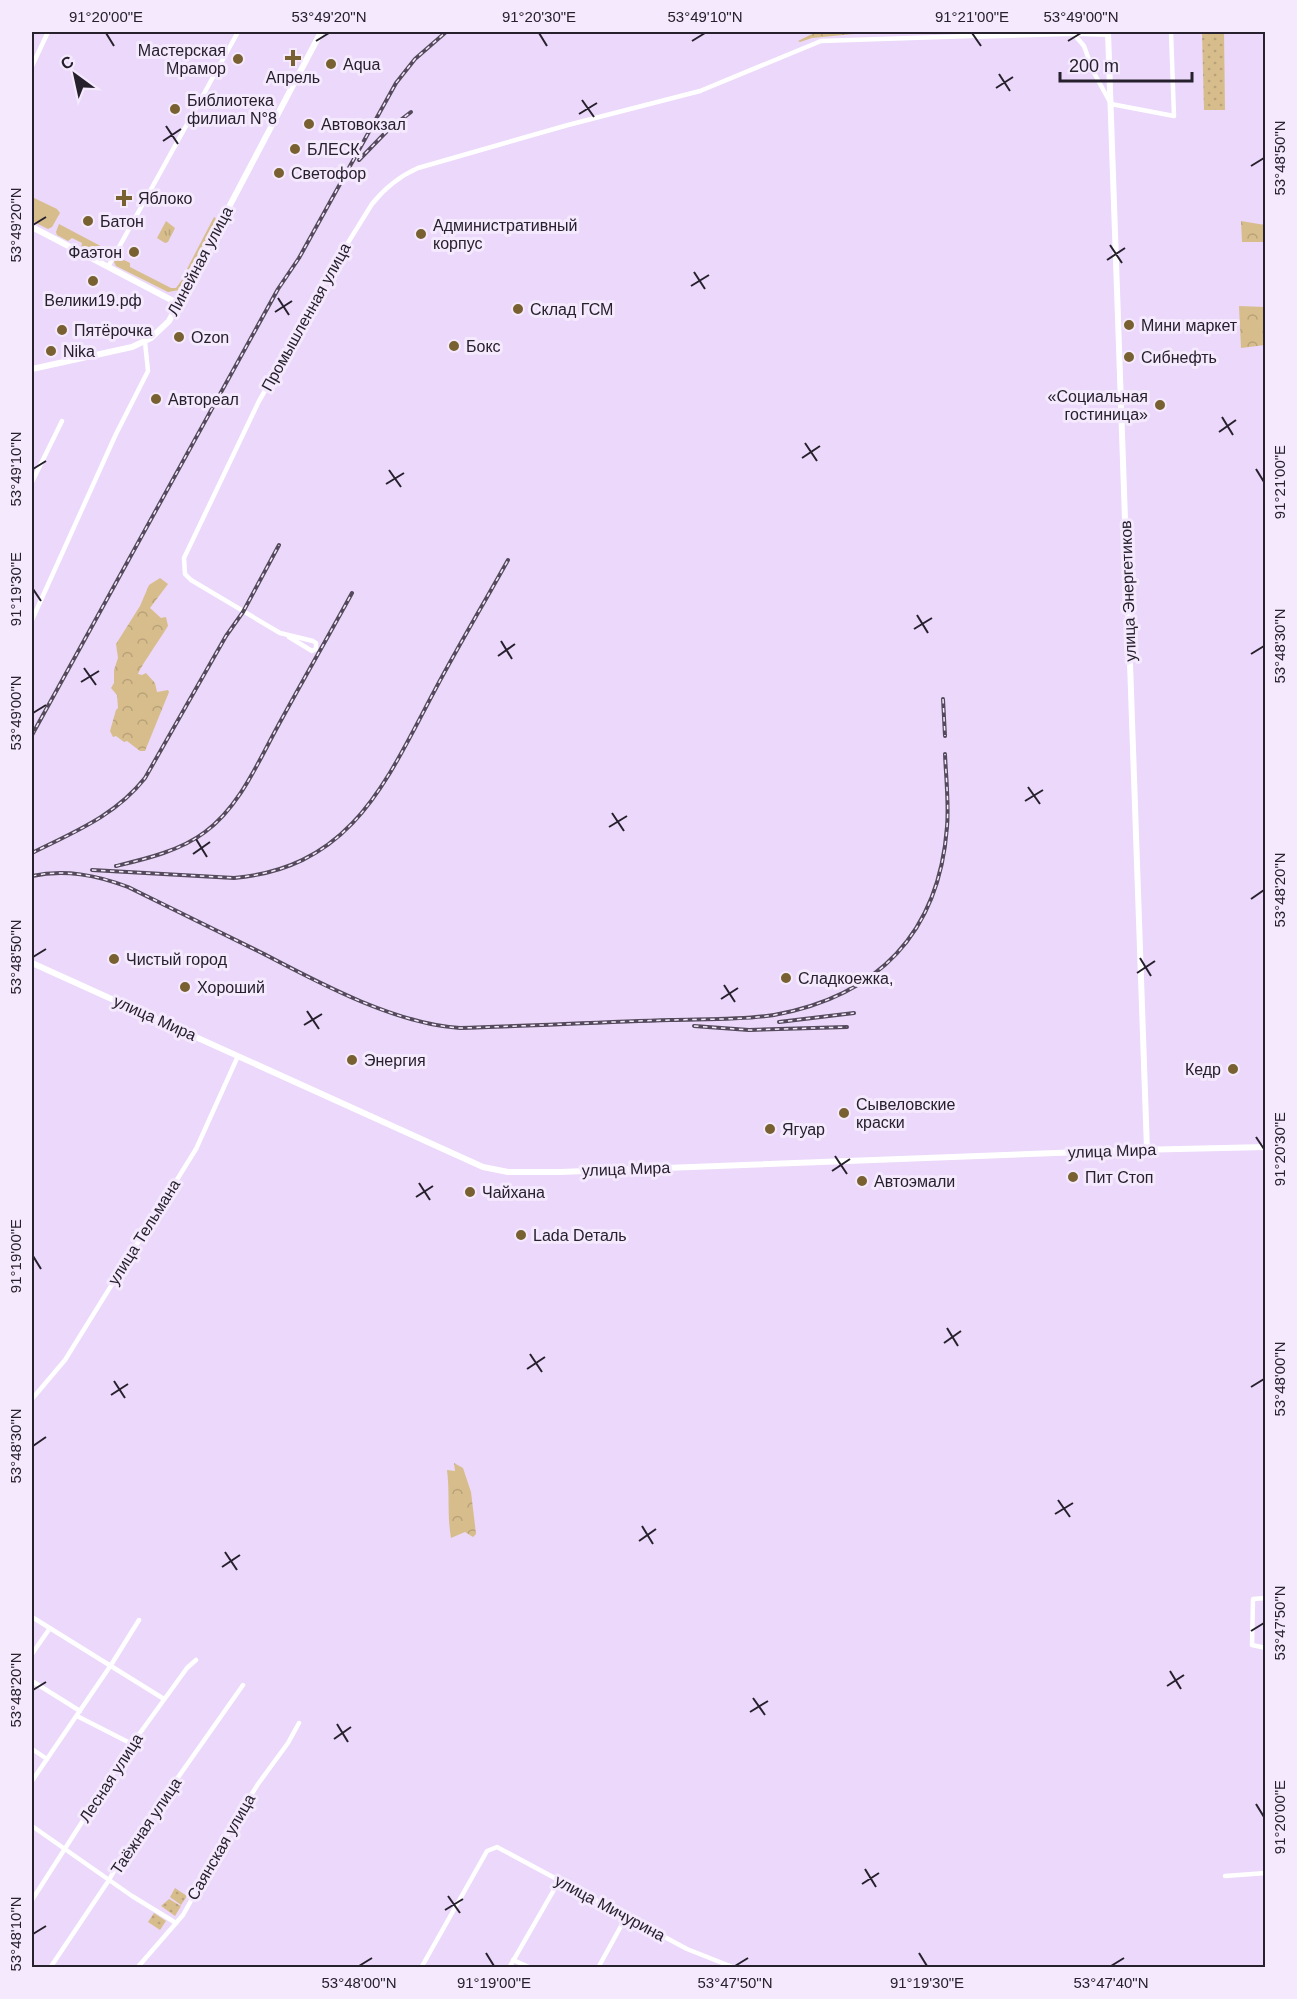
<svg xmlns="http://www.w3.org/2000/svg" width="1297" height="1999" font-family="Helvetica,sans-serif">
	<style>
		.grass { fill: #d7bd8c }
		.forest { fill: url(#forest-crowns) }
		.park { fill: url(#park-tufts) }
		.garden { fill: url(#garden-dots) }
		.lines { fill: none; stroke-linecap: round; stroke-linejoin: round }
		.minor { stroke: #fff; stroke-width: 4.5 }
		.major { stroke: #fff; stroke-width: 6 }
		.rail-casing { stroke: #544a5c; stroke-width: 4 }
		.rail { stroke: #f4e9fd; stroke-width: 1.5; stroke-dasharray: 4.5; stroke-linecap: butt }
		.ticks { fill: none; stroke: #27202d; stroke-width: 2 }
		.poi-dot { fill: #796031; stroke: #f4e9fd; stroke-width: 2 }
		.labels { text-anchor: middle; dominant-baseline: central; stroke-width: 6; stroke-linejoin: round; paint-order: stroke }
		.poi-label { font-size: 16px; fill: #27202d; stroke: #f4e9fd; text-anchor: start }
		.street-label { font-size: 16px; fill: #27202d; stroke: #f4e9fd }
		.neatline { fill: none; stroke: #27202d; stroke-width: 2 }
		.ticks-label { font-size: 15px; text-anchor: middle; fill: #27202d }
	</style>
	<defs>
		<pattern id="forest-crowns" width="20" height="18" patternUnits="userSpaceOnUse" patternTransform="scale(1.5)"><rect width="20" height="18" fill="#d7bd8c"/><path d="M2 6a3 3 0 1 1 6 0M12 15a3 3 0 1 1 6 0" fill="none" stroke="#b9a279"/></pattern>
		<pattern id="park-tufts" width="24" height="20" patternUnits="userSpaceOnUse" patternTransform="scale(1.5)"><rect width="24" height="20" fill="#d7bd8c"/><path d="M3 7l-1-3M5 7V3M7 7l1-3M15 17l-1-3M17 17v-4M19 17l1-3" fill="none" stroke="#b9a279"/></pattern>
		<pattern id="garden-dots" width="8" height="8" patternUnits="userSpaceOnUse" patternTransform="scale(1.5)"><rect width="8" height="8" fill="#d7bd8c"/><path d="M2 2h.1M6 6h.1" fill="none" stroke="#b9a279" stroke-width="1.8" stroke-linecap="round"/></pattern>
	</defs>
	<rect width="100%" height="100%" fill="#ebd8fa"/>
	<g class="grass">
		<polygon points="32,197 57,209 60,213 52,227 48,229 32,221"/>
		<polygon points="214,217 218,220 191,273 188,273 187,269"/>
		<polygon points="59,224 110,251 107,257 103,258 81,248 82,243 72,238 68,241 57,235 56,232"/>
		<polygon points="120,258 130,263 130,267 171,288 176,288 184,277 188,280 179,290 168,292 116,266 114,262 116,259"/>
	</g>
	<g class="forest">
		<polygon points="816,32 851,32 853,34 812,38 800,42 798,41"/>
		<polygon points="1241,221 1265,225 1265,242 1242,242"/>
		<polygon points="1239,306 1265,307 1265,345 1241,348"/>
		<path d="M160,578l8,6 -18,24 11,10 5,-1 2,9c-6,10 -27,40 -30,48l4,1 4,-2 9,10 2,9 11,-2 1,2 -24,59h-5l-13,-10 -3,1 -8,-6 -3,1 -3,-6 6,-21 2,-2 -1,-13 -6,-7 3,-5v-13l4,-12 -2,-14 24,-38 9,-21z"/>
		<path d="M454,1463l9,5 8,24 5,42 -3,3 -8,-5 -14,6c-4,-22 -1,-45 -4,-68l8,1z"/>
	</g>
	<polygon class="park" points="166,221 175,228 168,242 165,243 157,238"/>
	<g class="garden">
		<polygon points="1202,32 1224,32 1225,110 1204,110"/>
		<polygon points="175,1888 187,1896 181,1905 170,1897"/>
		<polygon points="169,1899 181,1906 175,1916 161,1906"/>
		<polygon points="154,1913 166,1921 160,1930 148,1922"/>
	</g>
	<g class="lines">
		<g class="minor">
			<polyline points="1073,33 1084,46 1093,71 1111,104 1174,116 1171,32"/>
			<polyline points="32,66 48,32"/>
			<polyline points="108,267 238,32"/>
			<polyline points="32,482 62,421"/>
			<polyline points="32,620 116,434 148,371 145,342"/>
			<path d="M289,637l23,14 4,-2v-6l-3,-2 -33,-8 -89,-53 -6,-6 -1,-16 75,-157 29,-50 25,-52 59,-95c12,-15 28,-28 46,-36l150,-43 132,-34 121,-50 150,-5"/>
			<polyline points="32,1399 65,1360 196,1149 238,1056"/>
			<polyline points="1266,1598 1253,1599 1252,1645 1266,1648"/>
			<polyline points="32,1617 164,1699"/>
			<polyline points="32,1654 50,1628"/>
			<polyline points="32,1681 80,1711"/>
			<polyline points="77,1716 132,1744"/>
			<polyline points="32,1749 47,1759"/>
			<polyline points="32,1781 111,1665 139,1620"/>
			<polyline points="32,1826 132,1896 176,1923"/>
			<polyline points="1225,1876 1266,1873"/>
			<polyline points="32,1900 132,1744 187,1668 196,1660"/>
			<polyline points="513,1960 531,1968"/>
			<polyline points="50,1968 109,1880 122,1857 243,1685"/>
			<polyline points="137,1968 183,1915 241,1811 258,1784 288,1743 299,1723"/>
			<polyline points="421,1968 487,1851 497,1847 687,1949 735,1968"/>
			<polyline points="509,1968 559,1881"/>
			<polyline points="598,1968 626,1917"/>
		</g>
		<g class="major">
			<polyline points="963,32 976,36 1073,33 1108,34"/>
			<polyline points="1108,32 1147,1150"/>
			<polyline points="32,227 179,304"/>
			<polyline points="32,369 132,347 151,338 169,321 321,32"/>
			<polyline points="32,963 483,1167 508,1172 560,1172 1135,1150 1266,1147"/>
		</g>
		<defs>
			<g id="rail">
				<polyline points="359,160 389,129 411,112"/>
				<polyline points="943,699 945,736"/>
				<polyline points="32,735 278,289 299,258 396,83 415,59 446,32"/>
				<path d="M32,853c42,-21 83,-37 113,-75l81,-142 17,-24 36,-67"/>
				<path d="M116,866c29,-7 64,-15 89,-34 35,-26 53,-70 74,-108 24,-44 49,-87 73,-131"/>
				<path d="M92,870l142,8c119,-11 152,-97 202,-190 23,-43 48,-85 72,-128"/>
				<path d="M32,876c33,-7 64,-1 96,11 45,22 91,45 136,67 57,30 132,70 196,74 70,-2 140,-6 210,-8 32,-1 74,0 104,-5 104,-19 165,-82 173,-188 2,-24 -1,-49 -2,-73"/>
				<polyline points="779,1022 854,1013"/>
				<polyline points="694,1026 749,1030 847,1027"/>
			</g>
		</defs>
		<use href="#rail" class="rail-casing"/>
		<use href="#rail" class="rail"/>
	</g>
	<path class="ticks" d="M106,33l8,13M539,33l8,13M972,33l9,13M316,41l13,-8M692,41l13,-8M1068,41l13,-8M999,74l11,17M996,88l17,-11M582,100l12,17M579,114l18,-11M166,126l12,18M163,141l18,-12M1251,166l13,-8M33,225l13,-8M1110,245l12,18M1107,260l18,-12M694,272l11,17M691,286l18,-11M278,298l11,17M275,312l17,-11M1222,417l11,18M1219,432l17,-12M805,443l12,18M802,458l18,-12M33,469l13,-8M1256,469l8,13M389,470l12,17M386,484l18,-11M33,589l8,12M917,615l11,18M914,629l18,-11M501,641l11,18M1251,654l13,-8M498,656l17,-12M84,668l12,17M81,682l18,-11M33,713l13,-8M1028,787l12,17M1025,801l18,-11M612,813l12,18M609,827l18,-11M196,839l11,18M193,854l17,-12M1251,899l13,-9M33,957l13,-8M1140,958l11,18M1137,973l18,-12M724,985l11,17M721,999l17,-11M307,1011l12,18M304,1025l18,-11M1256,1137l8,12M835,1156l12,18M832,1171l18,-12M419,1183l11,17M416,1197l17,-11M33,1256l8,13M947,1328l11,18M944,1343l17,-12M530,1354l12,18M527,1369l18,-12M114,1381l11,17M1251,1387l13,-8M111,1395l17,-11M33,1446l13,-9M1058,1500l12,17M1055,1514l18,-11M642,1526l11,18M639,1541l17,-12M225,1552l12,18M222,1567l18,-12M1251,1631l13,-8M1170,1671l11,18M1167,1686l17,-11M33,1690l13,-8M753,1698l12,17M750,1712l18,-11M337,1724l11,18M334,1739l17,-12M1256,1804l8,13M865,1869l11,18M862,1884l17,-11M448,1896l12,17M445,1910l18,-11M33,1934l13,-8M486,1953l8,13M919,1953l8,13M359,1966l13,-8M735,1966l13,-8M1111,1966l13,-8"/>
	<g class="poi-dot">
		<path d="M290 49h6v6h6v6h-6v6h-6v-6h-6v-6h6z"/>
		<circle cx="238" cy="59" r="6"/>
		<circle cx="331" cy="64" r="6"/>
		<circle cx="175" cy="109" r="6"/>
		<circle cx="309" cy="124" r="6"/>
		<circle cx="295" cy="149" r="6"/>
		<circle cx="279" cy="173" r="6"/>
		<path d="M121 189h6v6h6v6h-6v6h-6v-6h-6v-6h6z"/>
		<circle cx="88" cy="221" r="6"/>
		<circle cx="421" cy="234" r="6"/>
		<circle cx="134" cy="252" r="6"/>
		<circle cx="93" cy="281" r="6"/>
		<circle cx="518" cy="309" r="6"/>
		<circle cx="1129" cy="325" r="6"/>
		<circle cx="62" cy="330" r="6"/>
		<circle cx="179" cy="337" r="6"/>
		<circle cx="454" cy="346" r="6"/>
		<circle cx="51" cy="351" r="6"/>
		<circle cx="1129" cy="357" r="6"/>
		<circle cx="156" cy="399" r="6"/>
		<circle cx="1160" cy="405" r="6"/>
		<circle cx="114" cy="959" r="6"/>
		<circle cx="786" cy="978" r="6"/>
		<circle cx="185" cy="987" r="6"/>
		<circle cx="352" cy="1060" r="6"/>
		<circle cx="1233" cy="1069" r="6"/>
		<circle cx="844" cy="1113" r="6"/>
		<circle cx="770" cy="1129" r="6"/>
		<circle cx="1073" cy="1177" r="6"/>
		<circle cx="862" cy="1181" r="6"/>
		<circle cx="470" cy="1192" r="6"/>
		<circle cx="521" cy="1235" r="6"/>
	</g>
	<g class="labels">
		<g class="poi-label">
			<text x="226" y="50" text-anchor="end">Мастерская<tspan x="226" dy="18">Мрамор</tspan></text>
			<text x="343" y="64">Aqua</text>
			<text x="293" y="77" text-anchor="middle">Апрель</text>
			<text x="187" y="100">Библиотека<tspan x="187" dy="18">филиал N°8</tspan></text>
			<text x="321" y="124">Автовокзал</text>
			<text x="307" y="149">БЛЕСК</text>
			<text x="291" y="173">Светофор</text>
			<text x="138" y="198">Яблоко</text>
			<text x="100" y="221">Батон</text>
			<text x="433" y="225">Административный<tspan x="433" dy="18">корпус</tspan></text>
			<text x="122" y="252" text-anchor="end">Фаэтон</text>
			<text x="93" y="300" text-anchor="middle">Велики19.рф</text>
			<text x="530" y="309">Склад ГСМ</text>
			<text x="1141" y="325">Мини маркет</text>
			<text x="74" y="330">Пятёрочка</text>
			<text x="191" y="337">Ozon</text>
			<text x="466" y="346">Бокс</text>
			<text x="63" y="351">Nika</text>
			<text x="1141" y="357">Сибнефть</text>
			<text x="1148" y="396" text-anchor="end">«Социальная<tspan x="1148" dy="18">гостиница»</tspan></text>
			<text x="168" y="399">Автореал</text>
			<text x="126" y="959">Чистый город</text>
			<text x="798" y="978">Сладкоежка,</text>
			<text x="197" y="987">Хороший</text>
			<text x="364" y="1060">Энергия</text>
			<text x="1221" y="1069" text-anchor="end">Кедр</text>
			<text x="856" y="1104">Сывеловские<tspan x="856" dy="18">краски</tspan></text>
			<text x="782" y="1129">Ягуар</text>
			<text x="1085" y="1177">Пит Стоп</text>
			<text x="874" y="1181">Автоэмали</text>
			<text x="482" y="1192">Чайхана</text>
			<text x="533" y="1235">Lada Dеталь</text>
		</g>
		<g class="street-label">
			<text transform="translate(200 261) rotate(-62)">Линейная улица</text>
			<text transform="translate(306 317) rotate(-61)">Промышленная улица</text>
			<text transform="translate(1128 591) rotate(-92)">улица Энергетиков</text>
			<text transform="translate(155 1018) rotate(24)">улица Мира</text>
			<text transform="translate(1112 1151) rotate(-2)">улица Мира</text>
			<text transform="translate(626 1169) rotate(-2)">улица Мира</text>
			<text transform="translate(144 1232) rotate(-58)">улица Тельмана</text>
			<text transform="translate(111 1778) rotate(-57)">Лесная улица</text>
			<text transform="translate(146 1826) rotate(-56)">Таёжная улица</text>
			<text transform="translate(221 1847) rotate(-60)">Саянская улица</text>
			<text transform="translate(610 1908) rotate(28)">улица Мичурина</text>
		</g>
	</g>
	<rect width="1297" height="1999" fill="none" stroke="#f4e9fd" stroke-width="66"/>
	<g transform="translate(75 75) rotate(327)" stroke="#f4e9fd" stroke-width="4.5" paint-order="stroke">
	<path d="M0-4.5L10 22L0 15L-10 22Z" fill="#27202d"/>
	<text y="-9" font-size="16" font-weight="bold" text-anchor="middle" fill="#27202d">С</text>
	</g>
	<path d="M1060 72v9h132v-9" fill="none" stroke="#27202d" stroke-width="3"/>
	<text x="1069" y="72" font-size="18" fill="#27202d" stroke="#f4e9fd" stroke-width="4.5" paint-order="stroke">200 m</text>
	<rect x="33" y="33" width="1231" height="1933" class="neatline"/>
	<g class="ticks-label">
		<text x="106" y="22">91°20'00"E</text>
		<text x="329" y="22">53°49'20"N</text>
		<text x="539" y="22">91°20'30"E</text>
		<text x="705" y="22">53°49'10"N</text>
		<text x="972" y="22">91°21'00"E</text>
		<text x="1081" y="22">53°49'00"N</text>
		<text transform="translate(1280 158) rotate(-90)" y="5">53°48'50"N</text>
		<text transform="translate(16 225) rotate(-90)" y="5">53°49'20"N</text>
		<text transform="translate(16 469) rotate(-90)" y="5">53°49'10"N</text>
		<text transform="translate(1280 482) rotate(-90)" y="5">91°21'00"E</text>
		<text transform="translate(16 589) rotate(-90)" y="5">91°19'30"E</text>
		<text transform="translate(1280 646) rotate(-90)" y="5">53°48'30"N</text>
		<text transform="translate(16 713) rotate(-90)" y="5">53°49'00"N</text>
		<text transform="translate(1280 890) rotate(-90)" y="5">53°48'20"N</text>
		<text transform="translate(16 957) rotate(-90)" y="5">53°48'50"N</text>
		<text transform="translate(1280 1149) rotate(-90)" y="5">91°20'30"E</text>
		<text transform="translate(16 1256) rotate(-90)" y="5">91°19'00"E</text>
		<text transform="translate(1280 1379) rotate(-90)" y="5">53°48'00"N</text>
		<text transform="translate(16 1446) rotate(-90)" y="5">53°48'30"N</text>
		<text transform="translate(1280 1623) rotate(-90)" y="5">53°47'50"N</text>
		<text transform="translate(16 1690) rotate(-90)" y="5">53°48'20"N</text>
		<text transform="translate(1280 1817) rotate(-90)" y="5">91°20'00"E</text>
		<text transform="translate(16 1934) rotate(-90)" y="5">53°48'10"N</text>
		<text x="359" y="1988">53°48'00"N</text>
		<text x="494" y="1988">91°19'00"E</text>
		<text x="735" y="1988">53°47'50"N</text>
		<text x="927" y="1988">91°19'30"E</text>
		<text x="1111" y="1988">53°47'40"N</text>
	</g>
</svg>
